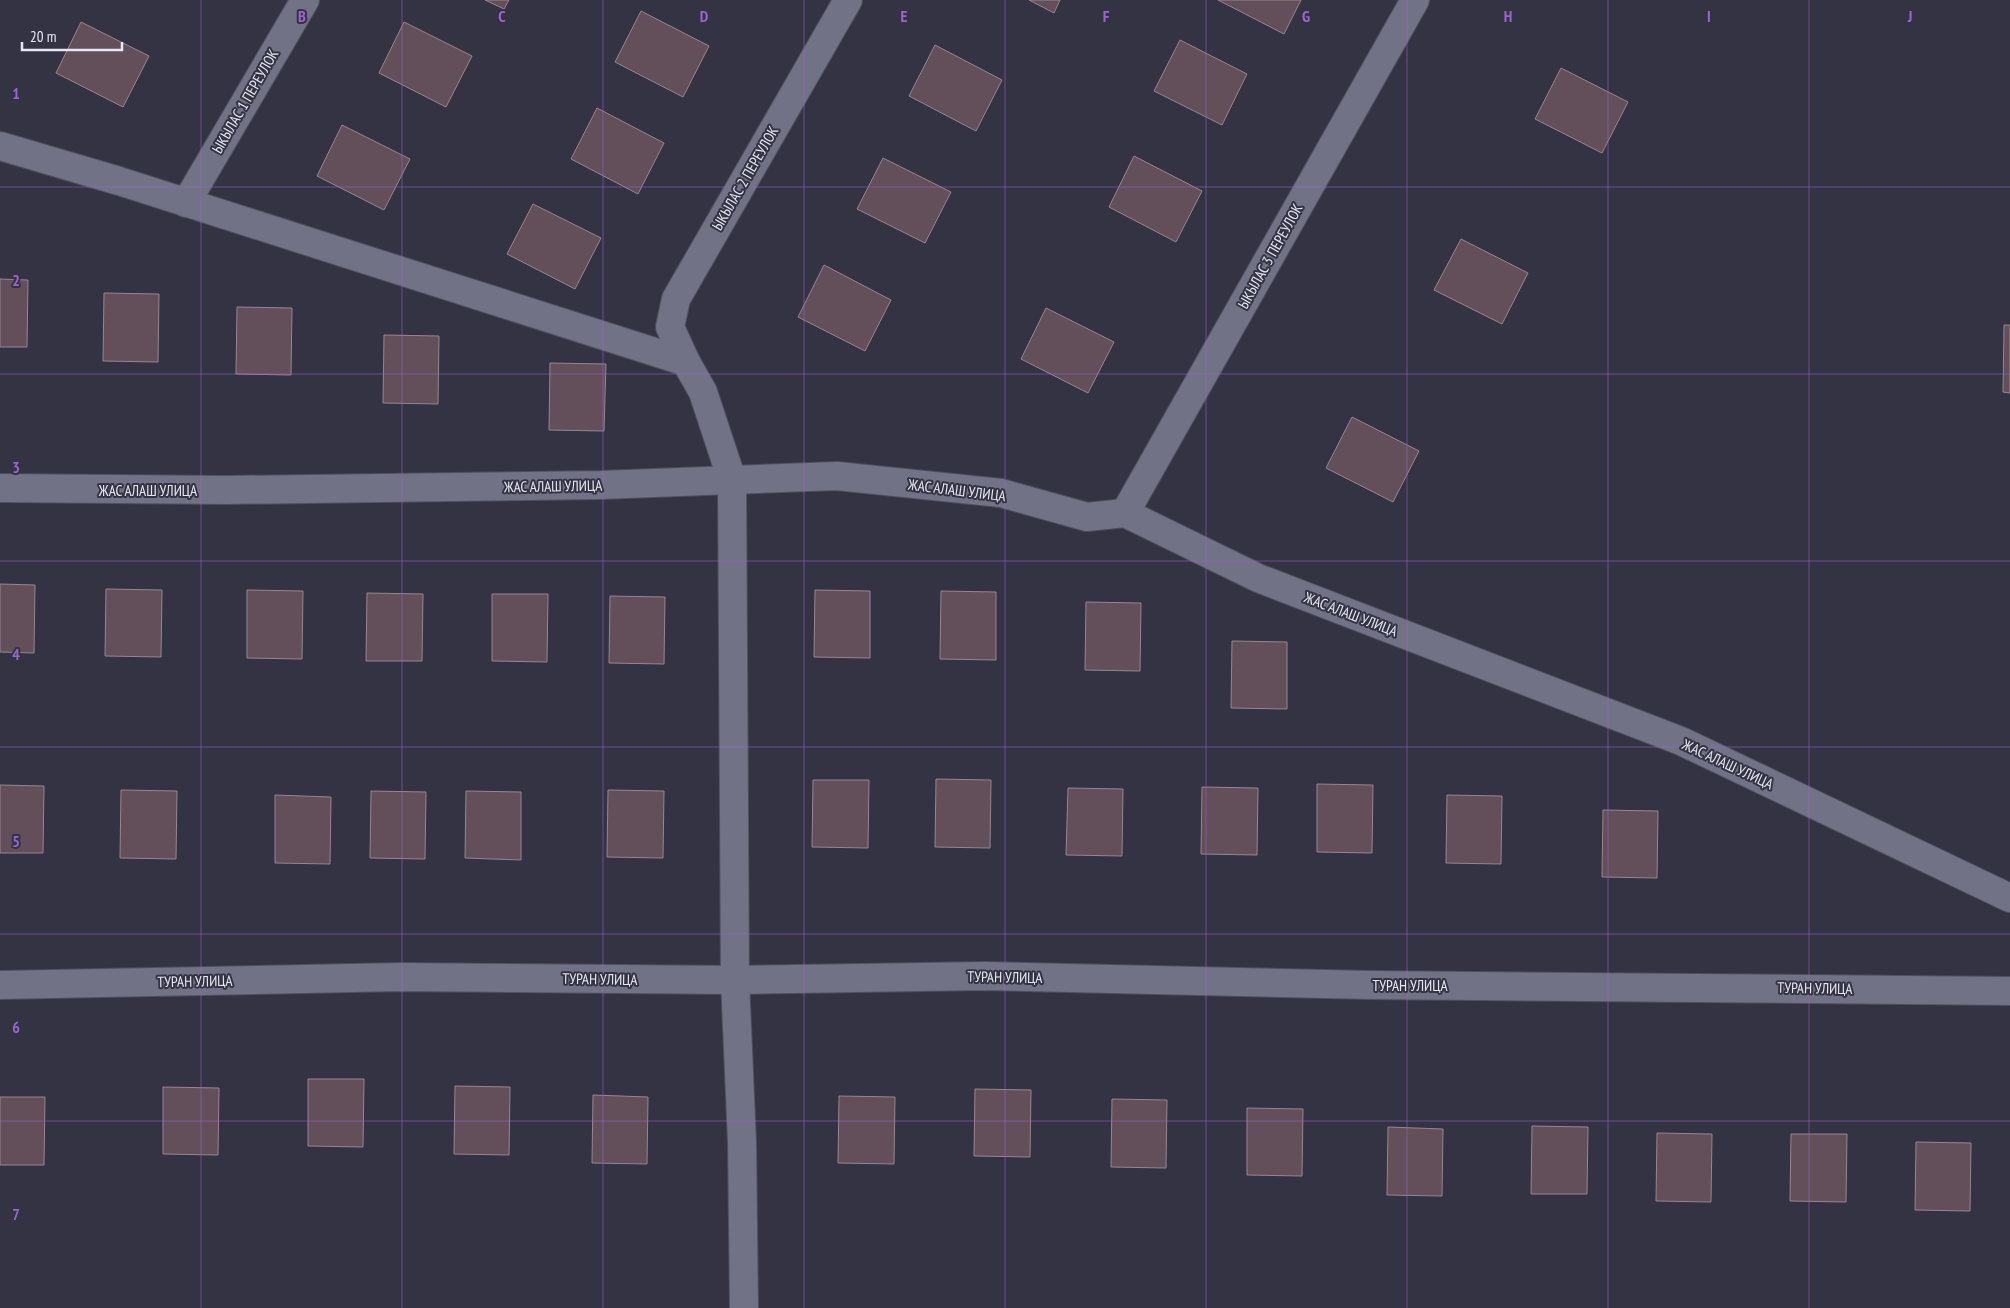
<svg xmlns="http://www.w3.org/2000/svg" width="2010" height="1308" font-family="'PT Sans Narrow',sans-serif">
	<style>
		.building { fill: #624f5a; stroke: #998590 }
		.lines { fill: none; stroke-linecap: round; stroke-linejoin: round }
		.minor-casing { stroke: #4f505e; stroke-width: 30 }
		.minor { stroke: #717285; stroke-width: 28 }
		.grid { fill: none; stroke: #9b64cf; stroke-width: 1; stroke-opacity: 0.55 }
		.labels { text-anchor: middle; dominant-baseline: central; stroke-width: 4; stroke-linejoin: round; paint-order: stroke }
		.street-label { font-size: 15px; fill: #e7e7f3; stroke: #334 }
		.grid-label { font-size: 16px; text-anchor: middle; font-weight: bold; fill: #9b64cf; stroke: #334; stroke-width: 4; stroke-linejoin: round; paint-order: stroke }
	</style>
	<rect width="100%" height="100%" fill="#334"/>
	<g class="building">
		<polygon points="485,0 509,0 504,9"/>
		<polygon points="1029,0 1060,0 1054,13"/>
		<polygon points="1218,0 1301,0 1284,34"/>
		<polygon points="641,11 709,46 683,97 615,62"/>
		<polygon points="81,22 149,56 123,107 56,73"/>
		<polygon points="404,22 472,56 446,107 379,73"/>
		<polygon points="1180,40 1247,74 1222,125 1154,91"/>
		<polygon points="935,45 1002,80 976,131 909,96"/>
		<polygon points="1561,68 1628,102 1602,153 1535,119"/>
		<polygon points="597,108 664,143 638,194 571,159"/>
		<polygon points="342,125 410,159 384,210 317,176"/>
		<polygon points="1134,156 1202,191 1176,242 1109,207"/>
		<polygon points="883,158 951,192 925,243 857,209"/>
		<polygon points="533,204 601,238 575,289 507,254"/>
		<polygon points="1461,239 1528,273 1502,324 1434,290"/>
		<polygon points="824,265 891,300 865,351 798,317"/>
		<polygon points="0,279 28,280 27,347 0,347"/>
		<polygon points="104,293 159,294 158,362 103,361"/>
		<polygon points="237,307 292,308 291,375 236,374"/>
		<polygon points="1046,308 1114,342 1088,393 1021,359"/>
		<polygon points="2004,325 2010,325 2010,393 2003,392"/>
		<polygon points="384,335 439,336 438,404 383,403"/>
		<polygon points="550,363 606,364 604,431 549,430"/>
		<polygon points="1352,417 1419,451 1393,502 1326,468"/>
		<polygon points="0,584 35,585 34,653 0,652"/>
		<polygon points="106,589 162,590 161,657 105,656"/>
		<polygon points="247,590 303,591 302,659 247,658"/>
		<polygon points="815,590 870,591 870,658 814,657"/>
		<polygon points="941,591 996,592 996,660 940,659"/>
		<polygon points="367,593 423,594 422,661 366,661"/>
		<polygon points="492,594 548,594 547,662 492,661"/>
		<polygon points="610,596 665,597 664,664 609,663"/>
		<polygon points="1086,602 1141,603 1140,671 1085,670"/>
		<polygon points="1232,641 1287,642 1287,709 1231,708"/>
		<polygon points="936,779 991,780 990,848 935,847"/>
		<polygon points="813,780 869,780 868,848 812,847"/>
		<polygon points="1317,784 1373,785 1372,853 1317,852"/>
		<polygon points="0,785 44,786 43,853 0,853"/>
		<polygon points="1202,787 1258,788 1257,855 1201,854"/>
		<polygon points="1068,788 1123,789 1122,856 1066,855"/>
		<polygon points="121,790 177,791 176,859 120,858"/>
		<polygon points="608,790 664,791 663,858 607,857"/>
		<polygon points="371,791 426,792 425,859 370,858"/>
		<polygon points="466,791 521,792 521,860 465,858"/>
		<polygon points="275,795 331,797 330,864 275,863"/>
		<polygon points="1447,795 1502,796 1501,864 1446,863"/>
		<polygon points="1603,810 1658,811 1657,878 1602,877"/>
		<polygon points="308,1079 364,1079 363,1147 308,1146"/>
		<polygon points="455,1086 510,1087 509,1155 454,1154"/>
		<polygon points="163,1087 219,1088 218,1155 163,1154"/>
		<polygon points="975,1089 1031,1090 1030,1157 974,1156"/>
		<polygon points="593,1095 648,1097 647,1164 592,1163"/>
		<polygon points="839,1096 895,1097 894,1164 838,1163"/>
		<polygon points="0,1097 45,1097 44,1165 0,1165"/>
		<polygon points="1112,1099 1167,1100 1166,1168 1111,1167"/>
		<polygon points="1247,1108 1303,1109 1302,1176 1247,1175"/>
		<polygon points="1532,1126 1588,1127 1587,1194 1531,1194"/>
		<polygon points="1388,1127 1443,1129 1442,1196 1387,1195"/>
		<polygon points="1657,1133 1712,1134 1711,1202 1656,1201"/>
		<polygon points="1791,1134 1847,1134 1846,1202 1790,1201"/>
		<polygon points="1916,1142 1971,1143 1970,1211 1915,1210"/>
	</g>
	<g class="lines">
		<defs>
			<g id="minor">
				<polyline points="0,146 119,181 686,362"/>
				<polyline points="186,203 305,0"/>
				<polyline points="0,488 226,490 601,485 837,476 1001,493 1087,517 1125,513 1258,578 1681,741 2010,898"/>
				<polyline points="1125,513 1415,0"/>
				<polyline points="0,985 401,977 735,980 985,976 1370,985 2010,991"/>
				<polyline points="744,1308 742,1142 735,980 732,480 703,392 686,362 670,327 676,299 848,0"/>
			</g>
		</defs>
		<use href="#minor" class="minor-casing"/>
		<use href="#minor" class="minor"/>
	</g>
	<path class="grid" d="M201,0v1308M402,0v1308M603,0v1308M804,0v1308M1005,0v1308M1206,0v1308M1407,0v1308M1608,0v1308M1809,0v1308M0,187h2010M0,374h2010M0,561h2010M0,747h2010M0,934h2010M0,1121h2010"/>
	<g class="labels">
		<g class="street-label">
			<text transform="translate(245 101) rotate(-60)">ЫКЫЛАС 1 ПЕРЕУЛОК</text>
			<text transform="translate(745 178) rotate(-60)">ЫКЫЛАС 2 ПЕРЕУЛОК</text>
			<text transform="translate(1270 256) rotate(-61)">ЫКЫЛАС 3 ПЕРЕУЛОК</text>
			<text transform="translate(553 486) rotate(-1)">ЖАС АЛАШ УЛИЦА</text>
			<text x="148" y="490">ЖАС АЛАШ УЛИЦА</text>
			<text transform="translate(957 490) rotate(7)">ЖАС АЛАШ УЛИЦА</text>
			<text transform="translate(1351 614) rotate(21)">ЖАС АЛАШ УЛИЦА</text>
			<text transform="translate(1728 764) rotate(25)">ЖАС АЛАШ УЛИЦА</text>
			<text transform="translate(1005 977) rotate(1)">ТУРАН УЛИЦА</text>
			<text transform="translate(600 979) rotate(1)">ТУРАН УЛИЦА</text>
			<text transform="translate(195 981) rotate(-1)">ТУРАН УЛИЦА</text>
			<text x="1410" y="985">ТУРАН УЛИЦА</text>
			<text transform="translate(1815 988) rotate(1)">ТУРАН УЛИЦА</text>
		</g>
	</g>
	<g class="grid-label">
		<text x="302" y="22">B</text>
		<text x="502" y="22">C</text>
		<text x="704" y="22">D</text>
		<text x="904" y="22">E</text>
		<text x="1106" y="22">F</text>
		<text x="1306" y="22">G</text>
		<text x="1508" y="22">H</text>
		<text x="1709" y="22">I</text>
		<text x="1910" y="22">J</text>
		<text x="16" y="99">1</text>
		<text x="16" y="286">2</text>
		<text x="16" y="473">3</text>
		<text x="16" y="660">4</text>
		<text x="16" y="847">5</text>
		<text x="16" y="1033">6</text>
		<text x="16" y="1220">7</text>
	</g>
	<path d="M22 42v8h100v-8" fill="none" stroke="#e7e7f3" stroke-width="2.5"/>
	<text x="30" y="42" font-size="15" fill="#e7e7f3" stroke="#333344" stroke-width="4" paint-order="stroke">20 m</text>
</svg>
